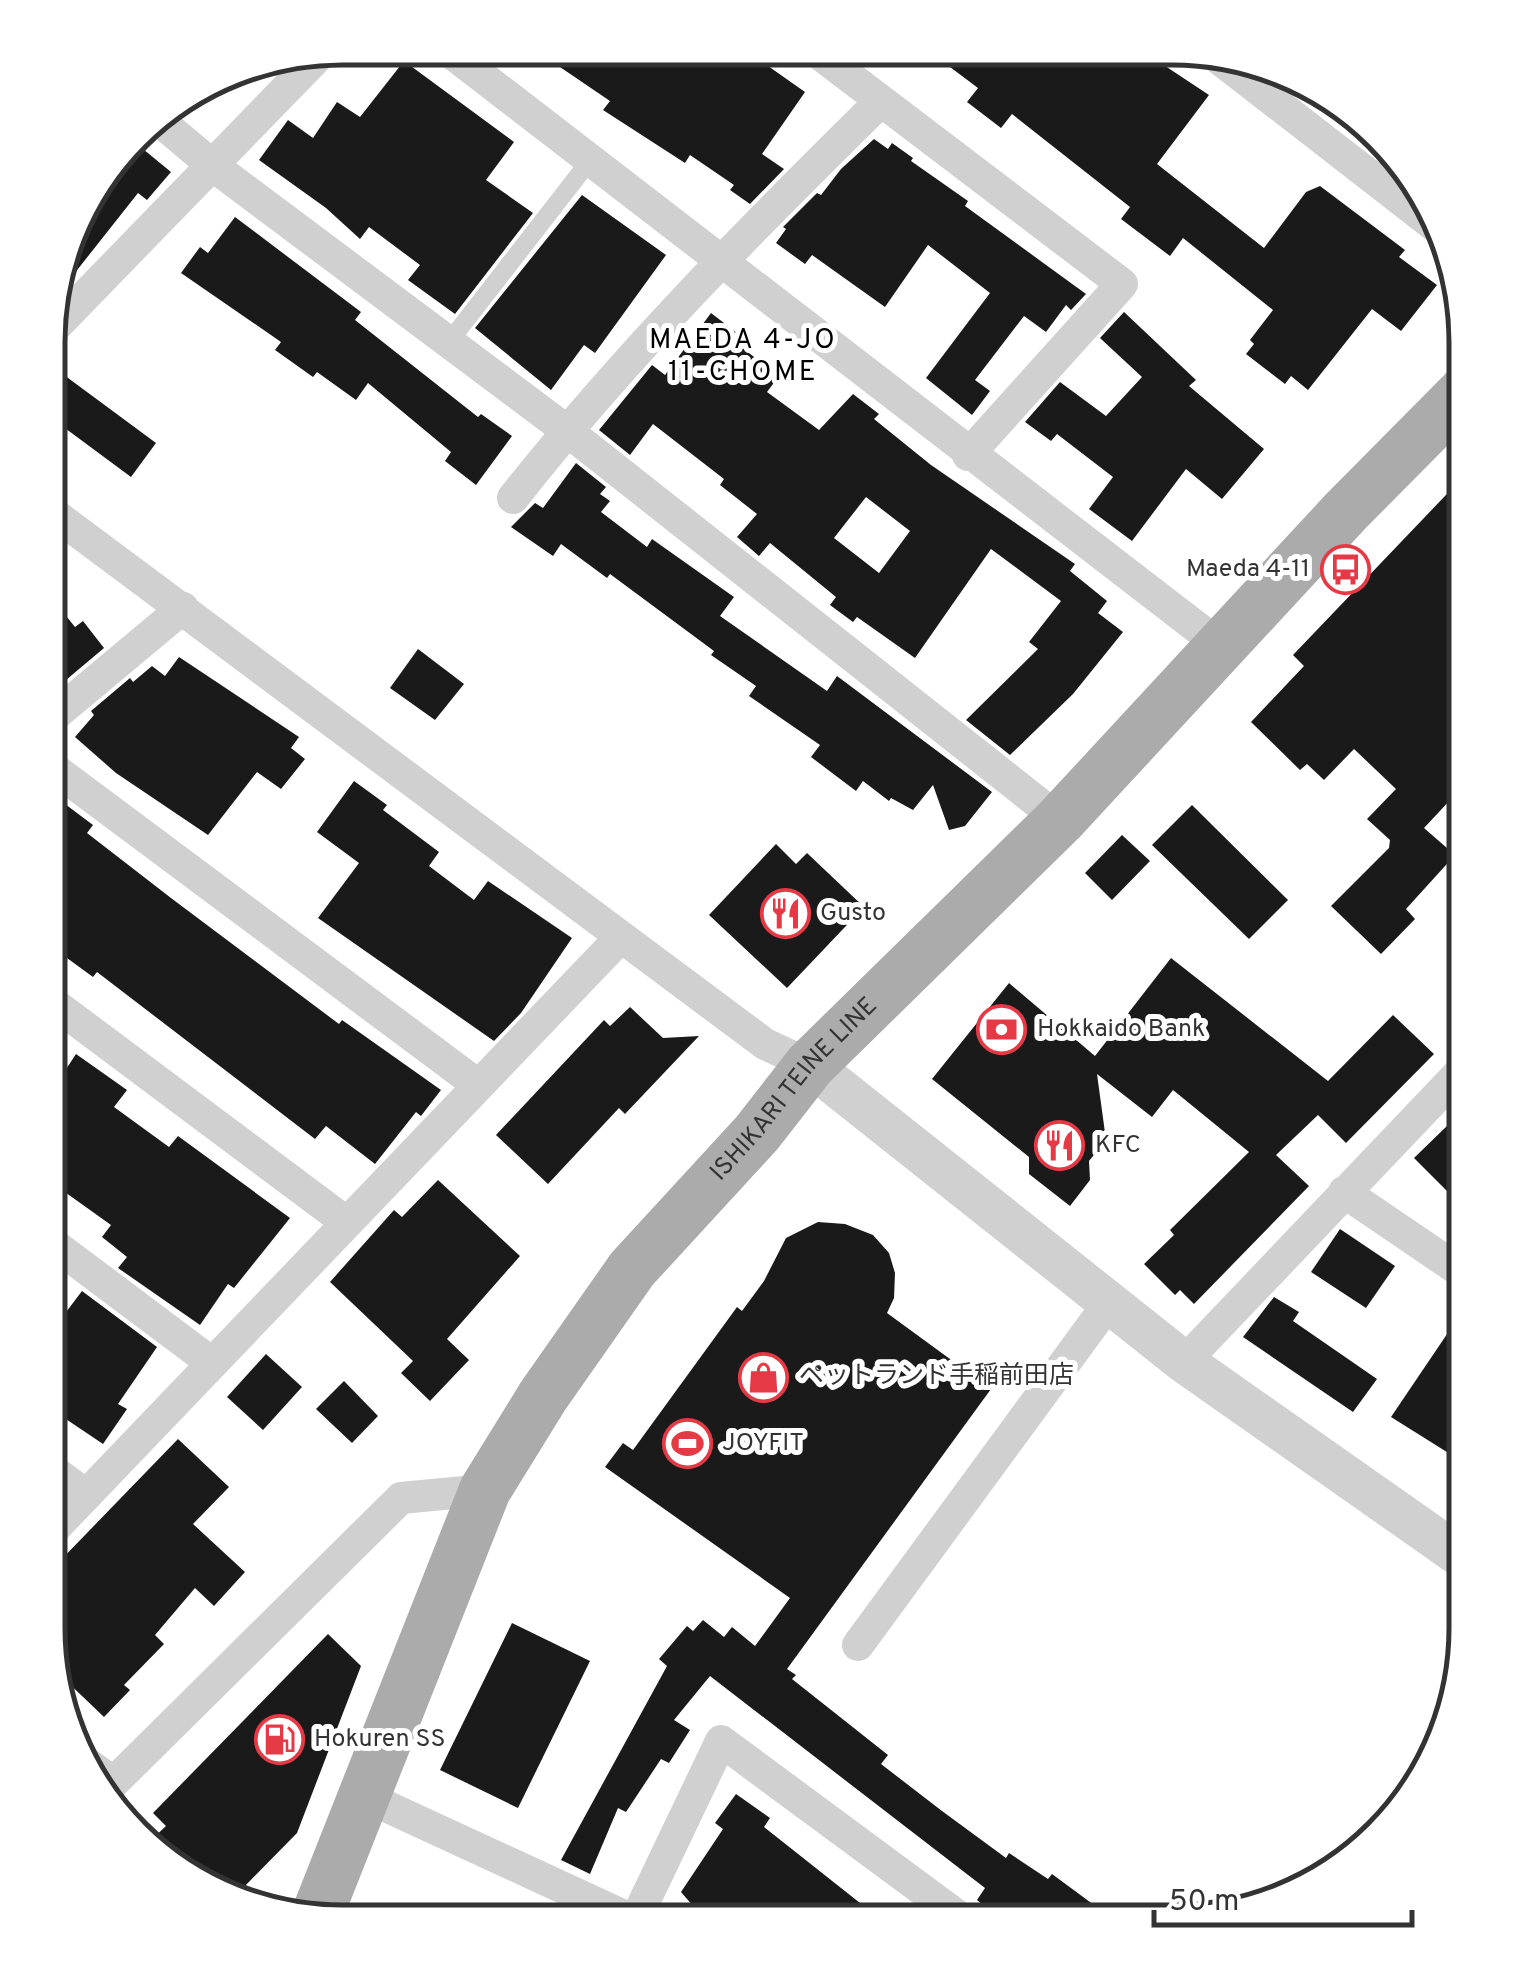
<svg xmlns="http://www.w3.org/2000/svg" width="1514" height="1970" font-family="Overpass,'Noto Sans JP',sans-serif">
	<style>
		.building { fill: #1a1a1a; fill-rule: evenodd }
		.lines { fill: none; stroke-linecap: round; stroke-linejoin: round }
		.service { stroke: #d0d0d0; stroke-width: 18 }
		.minor { stroke: #d0d0d0; stroke-width: 32 }
		.tertiary { stroke: #d0d0d0; stroke-width: 42 }
		.primary { stroke: #ababab; stroke-width: 52 }
		.labels { text-anchor: middle; dominant-baseline: central; stroke-width: 10; stroke-linejoin: round; paint-order: stroke }
		.poi-label { font-size: 25px; fill: #333; stroke: #fff; text-anchor: start }
		.street-label { font-size: 25px; fill: #333; stroke: #fff }
		.neighbourhood-label { font-size: 28px; letter-spacing: 2.5px; fill: #000; stroke: #fff }
		.rim { fill: none; stroke: #333; stroke-width: 5 }
	</style>
	<rect width="100%" height="100%" fill="#fff"/>
	<g class="building">
		<polygon points="570,48 744,49 805,92 762,154 784,169 750,204 730,190 734,185 690,155 685,163 603,110 610,101 557,65"/>
		<polygon points="926,49 1141,50 1209,95 1157,164 1264,248 1306,192 1320,186 1405,250 1399,257 1437,285 1401,331 1372,309 1308,390 1291,376 1285,384 1246,354 1254,344 1250,340 1273,310 1183,238 1170,256 1121,219 1130,207 1012,114 1001,128 967,102 978,88"/>
		<polygon points="404,61 514,142 486,180 533,213 455,314 408,280 420,265 369,227 360,239 326,208 259,160 288,120 313,138 337,102 360,117"/>
		<polygon points="874,139 888,149 892,143 913,158 911,161 968,201 965,206 1086,294 1071,310 1066,305 1046,332 1024,316 975,380 990,391 972,415 926,378 990,293 928,245 885,307 812,255 805,264 776,243 786,229 783,227 817,193 821,195 841,169"/>
		<polygon points="132,140 171,172 147,200 138,193 55,298 87,195"/>
		<polygon points="582,195 666,255 595,353 584,345 551,390 475,328"/>
		<polygon points="235,217 361,312 355,320 478,417 481,414 512,436 476,485 445,461 451,452 368,383 356,400 317,372 313,377 275,350 281,342 181,273 200,247 208,253"/>
		<polygon points="1124,312 1196,380 1189,386 1264,449 1222,499 1186,469 1132,541 1089,509 1113,477 1057,434 1051,441 1025,422 1060,382 1106,416 1142,377 1100,338"/>
		<path d="M711,313l26,20 -5,7 47,36 -12,16 52,38 34,-36 26,20 -5,5 57,46 144,99 -5,7 37,30 -9,12 25,19 -50,62 -63,61 -44,-35 72,-71 -9,-7 32,-41 -70,-52 -76,109 -58,-41 -4,5 -23,-17 6,-8 -66,-54 -11,13 -22,-19 20,-23 -37,-29 4,-6 -71,-55 -23,31 -31,-25 53,-65 13,10zM866,497l44,34 -31,42 -45,-35z"/>
		<polygon points="64,375 156,443 131,477 50,417 50,394"/>
		<polygon points="576,463 606,487 600,494 610,501 601,512 647,547 652,539 734,597 720,616 827,691 837,676 992,792 965,826 949,830 933,785 913,810 891,798 889,801 863,781 856,791 811,757 820,745 749,696 756,686 711,655 714,651 610,574 607,578 561,544 553,556 511,527 535,503 543,508"/>
		<polygon points="1466,474 1466,783 1424,828 1455,855 1406,909 1415,919 1381,954 1331,906 1389,848 1390,840 1367,819 1396,789 1354,749 1324,780 1307,764 1300,770 1251,722 1304,666 1293,655"/>
		<polygon points="50,596 75,627 83,621 104,648 66,680 49,660"/>
		<polygon points="418,649 464,684 435,720 390,688"/>
		<polygon points="179,657 299,737 291,748 305,759 281,789 257,772 208,835 116,773 75,737 94,715 91,711 130,678 133,682 152,666 165,676"/>
		<polygon points="354,781 387,805 383,810 439,852 429,866 474,900 488,881 572,938 521,1013 494,1041 318,918 359,863 317,832"/>
		<polygon points="49,792 93,825 87,833 171,898 339,1024 342,1020 441,1090 421,1116 416,1112 375,1164 326,1126 315,1139 97,972 93,977 67,958 49,980"/>
		<polygon points="1192,805 1288,900 1249,939 1152,845"/>
		<polygon points="1122,835 1150,861 1112,900 1085,873"/>
		<polygon points="776,844 796,864 807,853 864,907 787,988 709,915"/>
		<polygon points="1171,958 1328,1081 1393,1015 1434,1054 1346,1143 1318,1115 1276,1155 1309,1186 1194,1304 1180,1290 1175,1295 1144,1264 1174,1235 1170,1230 1249,1152 1173,1090 1152,1117 1097,1074 1106,1140 1089,1161 1090,1180 1070,1206 1029,1174 1029,1157 932,1079 1009,983 1095,1056"/>
		<polygon points="630,1007 663,1038 699,1036 625,1114 619,1108 548,1184 496,1135 604,1020 610,1026"/>
		<polygon points="76,1054 127,1090 114,1107 169,1147 178,1136 290,1218 234,1288 228,1284 200,1325 118,1268 127,1257 102,1237 111,1225 48,1180 49,1095"/>
		<polygon points="1449,1124 1466,1141 1466,1210 1414,1158"/>
		<polygon points="438,1180 520,1256 447,1339 469,1360 430,1401 401,1373 413,1361 330,1282 394,1210 402,1217"/>
		<polygon points="818,1222 845,1224 873,1235 889,1253 895,1273 894,1298 887,1313 991,1389 787,1669 796,1675 792,1679 888,1755 881,1764 942,1811 1006,1858 1009,1853 1048,1879 1052,1874 1117,1922 1037,1922 1011,1903 999,1918 977,1900 985,1888 710,1676 674,1720 690,1730 669,1763 661,1759 626,1812 618,1808 590,1874 561,1860 667,1666 659,1659 687,1626 693,1631 703,1620 724,1637 732,1627 755,1646 790,1598 605,1467 623,1443 633,1450 737,1307 742,1311 764,1281 786,1238"/>
		<polygon points="1340,1229 1395,1266 1366,1308 1311,1272"/>
		<polygon points="82,1291 157,1347 118,1404 127,1409 103,1444 48,1407 48,1336"/>
		<polygon points="1274,1297 1299,1312 1293,1321 1377,1379 1353,1412 1243,1337"/>
		<polygon points="1466,1306 1466,1464 1391,1417"/>
		<polygon points="266,1354 302,1387 263,1430 227,1397"/>
		<polygon points="344,1381 378,1416 352,1443 316,1409"/>
		<polygon points="178,1439 229,1487 193,1524 245,1572 214,1606 195,1588 155,1635 164,1644 124,1685 130,1690 104,1717 58,1673 48,1628 67,1607 48,1586 62,1570 56,1565"/>
		<polygon points="512,1623 590,1661 518,1808 440,1770"/>
		<polygon points="328,1634 361,1666 297,1833 236,1895 178,1873 150,1841 166,1826 153,1813"/>
		<polygon points="736,1794 770,1818 764,1827 884,1922 706,1921 681,1892 723,1829 715,1823"/>
	</g>
	<g class="lines">
		<polyline class="service" points="449,342 591,159"/>
		<g class="minor">
			<polyline points="445,48 1221,646"/>
			<polyline points="813,49 1122,284 968,455"/>
			<polyline points="1208,50 1440,230"/>
			<polyline points="155,117 212,165 566,430 1060,820"/>
			<polyline points="50,332 324,50"/>
			<path d="M513,498c112,-142 238,-269 367,-396"/>
			<polyline points="50,511 765,1044 810,1065"/>
			<polyline points="49,720 183,608"/>
			<polyline points="49,765 478,1085"/>
			<polyline points="49,1000 346,1222"/>
			<polyline points="1344,1192 1466,1275"/>
			<polyline points="48,1240 212,1363"/>
			<polyline points="1184,1362 1466,1066"/>
			<polyline points="48,1467 86,1495"/>
			<polyline points="48,1535 620,938"/>
			<polyline points="858,1645 1108,1304"/>
			<polyline points="78,1757 113,1782"/>
			<polyline points="106,1790 401,1498 485,1490"/>
			<polyline points="364,1796 635,1921"/>
			<polyline points="635,1921 721,1741 966,1922"/>
		</g>
		<polyline class="tertiary" points="810,1065 1184,1362 1466,1560"/>
		<path class="primary" id="s1" d="M315,1920l170,-430 58,-94 89,-127 125,-136 53,-68 250,-245 286,-309 120,-121"/>
	</g>
	<defs>
		<symbol id="bus-ring" viewBox="-11 -11 22 22"><circle r="9.5" fill="#fff" stroke="#e63946" stroke-width="1.5"/><path d="M-5-6H5V4H4V6H2V4H-2V6H-4V4H-5ZM-3.5-4V0h7V-4ZM-3.5 1.2v1.5H-2V1.2ZM2 1.2v1.5H3.5V1.2Z" fill="#e63946"/></symbol>
		<symbol id="restaurant-ring" viewBox="-11 -11 22 22"><circle r="9.5" fill="#fff" stroke="#e63946" stroke-width="1.5"/><path d="M-5-6h1v4h1v-4h1v4h1v-4h1v5L-1.5 .5V6h-2V.5L-5-1ZM5-6V6H3V1.5H1.5Q1.5-4 5-6Z" fill="#e63946"/></symbol>
		<symbol id="bank-ring" viewBox="-11 -11 22 22"><circle r="9.5" fill="#fff" stroke="#e63946" stroke-width="1.5"/><path d="M-6-4H6V4H-6ZM0-2.3a2.3 2.3 0 1 0 0 4.6a2.3 2.3 0 1 0 0-4.6Z" fill="#e63946"/></symbol>
		<symbol id="shop-ring" viewBox="-11 -11 22 22"><circle r="9.5" fill="#fff" stroke="#e63946" stroke-width="1.5"/><path d="M-5-2.5h2.3a2.7 3.5 0 0 1 5.4 0H5L5.5 6h-11ZM-1.5-2.5h3a1.5 2.3 0 0 0-3 0Z" fill="#e63946"/></symbol>
		<symbol id="stadium-ring" viewBox="-11 -11 22 22"><circle r="9.5" fill="#fff" stroke="#e63946" stroke-width="1.5"/><path d="M0-5a6.5 5 0 1 0 0 10a6.5 5 0 1 0 0-10ZM-3.5-1.8h7v3.6h-7Z" fill="#e63946"/></symbol>
		<symbol id="fuel-ring" viewBox="-11 -11 22 22"><circle r="9.5" fill="#fff" stroke="#e63946" stroke-width="1.5"/><path d="M-5.5-6h7V0h2V4h1.3V-2.5L3-4.5l.8-.8L6-3V5H2.5V1h-1V6h-7ZM-4.2-4.7v3.2H.2V-4.7Z" fill="#e63946"/></symbol>
	</defs>
	<g fill-rule="evenodd">
		<use href="#bus-ring" x="1318" y="542" width="55" height="55"/>
		<use href="#restaurant-ring" x="758" y="886" width="55" height="55"/>
		<use href="#bank-ring" x="974" y="1002" width="55" height="55"/>
		<use href="#restaurant-ring" x="1032" y="1118" width="55" height="55"/>
		<use href="#shop-ring" x="736" y="1350" width="55" height="55"/>
		<use href="#stadium-ring" x="660" y="1416" width="55" height="55"/>
		<use href="#fuel-ring" x="252" y="1712" width="55" height="55"/>
	</g>
	<g class="labels">
		<g class="poi-label">
			<text x="1310" y="570" text-anchor="end">Maeda 4-11</text>
			<text x="820" y="914">Gusto</text>
			<text x="1037" y="1030">Hokkaido Bank</text>
			<text x="1095" y="1146">KFC</text>
			<text x="799" y="1377">ペットランド手稲前田店</text>
			<text x="722" y="1444">JOYFIT</text>
			<text x="314" y="1740">Hokuren SS</text>
		</g>
		<g class="street-label">
			<text stroke="none"><textPath href="#s1" startOffset="970">ISHIKARI TEINE LINE</textPath></text>
		</g>
		<g class="neighbourhood-label">
			<text x="743" y="341">MAEDA 4-JO<tspan x="743" dy="32">11-CHOME</tspan></text>
		</g>
	</g>
	<path d="M0 0H1514V1970H0ZM342 65H1172A277 277 0 0 1 1449 342V1628A277 277 0 0 1 1172 1905H342A277 277 0 0 1 65 1628V342A277 277 0 0 1 342 65Z" fill="#fff" fill-rule="evenodd"/>
	<path class="rim" d="M342 65H1172A277 277 0 0 1 1449 342V1628A277 277 0 0 1 1172 1905H342A277 277 0 0 1 65 1628V342A277 277 0 0 1 342 65Z"/>
	<path d="M1154 1910v15h258v-15" fill="none" stroke="#333333" stroke-width="5"/>
	<text x="1169" y="1910" font-size="30" fill="#333333" stroke="#ffffff" stroke-width="8" paint-order="stroke">50 m</text>
</svg>
